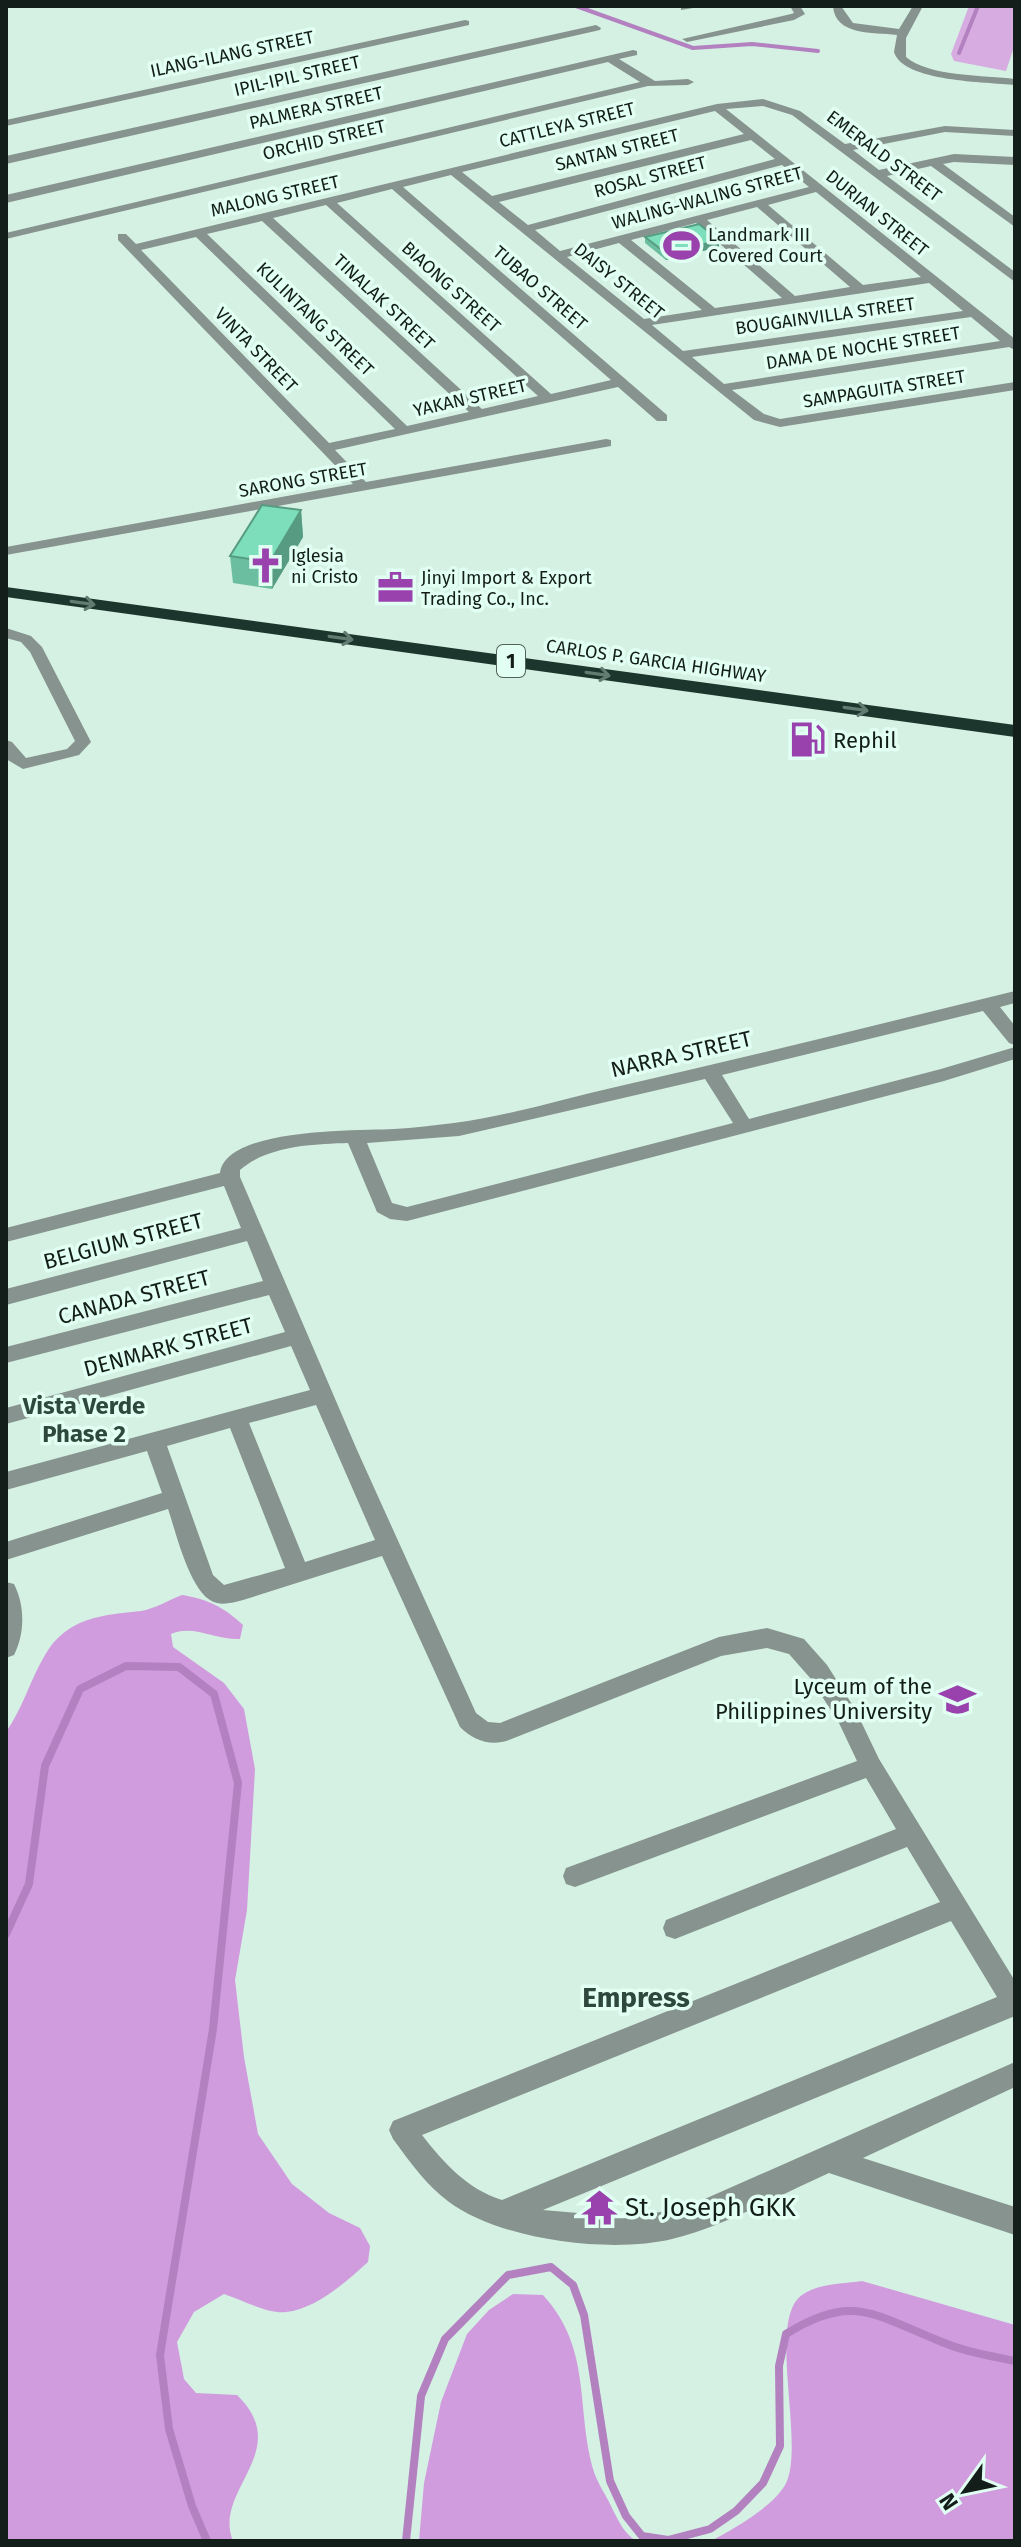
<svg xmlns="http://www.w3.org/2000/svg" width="1021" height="2547" font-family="'Fira Sans',sans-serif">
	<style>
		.green { fill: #d6ace1 }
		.forest { fill: #d09cdd }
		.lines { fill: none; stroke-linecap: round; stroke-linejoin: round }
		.stream-far1 { stroke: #b380c0; stroke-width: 4 }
		.stream { stroke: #b380c0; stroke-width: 8 }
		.minor { fill: #87938e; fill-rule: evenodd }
		.highway { fill: #1d362d; fill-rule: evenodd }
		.wall { fill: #6bbfa0 }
		.shaded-wall { fill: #579b82 }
		.building { fill: #7cdeba; stroke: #579b82; stroke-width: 2 }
		.oneway { stroke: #627c72 }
		.labels { text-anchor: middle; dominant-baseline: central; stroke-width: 7; stroke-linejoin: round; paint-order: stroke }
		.far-street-label { font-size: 18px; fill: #131e1a; stroke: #e1fff2 }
		.far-poi-label { font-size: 18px; fill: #131e1a; stroke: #e1fff2; text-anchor: start }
		.shield { fill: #e1fff2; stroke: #51625b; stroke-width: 2 }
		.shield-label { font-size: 20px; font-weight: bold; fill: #131e1a }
		.poi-label { font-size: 22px; fill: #131e1a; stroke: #e1fff2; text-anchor: start }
		.street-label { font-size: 22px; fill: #131e1a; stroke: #e1fff2 }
		.neighbourhood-label { font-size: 24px; font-weight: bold; fill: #2f483e; stroke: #e1fff2 }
		.near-poi-label { font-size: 26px; fill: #131e1a; stroke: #e1fff2; text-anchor: start }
		.near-neighbourhood-label { font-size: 28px; font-weight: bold; fill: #2f483e; stroke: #e1fff2 }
	</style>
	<rect width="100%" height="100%" fill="#d4f1e4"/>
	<polygon class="green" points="969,6 1015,6 1015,44 1006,71 954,61 951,54"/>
	<g class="forest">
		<path d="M182,1595c25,4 42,12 61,30l-3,14c-25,1 -47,-15 -69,-5l2,13 51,36 20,26 11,60 -8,141 -12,70 9,77 14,77 34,50 37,29 31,15 10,18 -2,16c-22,20 -52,47 -82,50 -18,2 -44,-12 -62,-18l-30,18 -17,30 7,37 12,14 41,2c58,56 -25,95 -4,146h-227v-809c17,-24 24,-52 39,-77 22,-38 58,-40 96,-44 13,-2 28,-11 41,-16z"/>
		<path d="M862,2281l153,44v216h-304c22,-12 66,-36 76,-60 17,-43 -20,-161 15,-186 16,-12 42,-11 60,-14z"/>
		<path d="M513,2294l30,1c50,55 32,113 51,177 4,12 12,23 17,34 7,14 12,26 25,35h-217l5,-58 17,-81 26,-68 22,-24z"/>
	</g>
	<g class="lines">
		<g class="stream-far1">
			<polyline points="576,6 693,48 752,44 818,51"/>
			<polyline points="959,53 978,6"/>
		</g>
		<g class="stream">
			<polyline points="6,1934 29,1884 45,1766 80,1689 126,1666 179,1667 214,1694 238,1783 213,2029 160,2355 169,2429 192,2506 207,2541"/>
			<path d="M406,2541l15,-145 24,-57 63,-64 43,-8 22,18 11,30 26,166 16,35 16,20 26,4 42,-11 26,-18 27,-28 17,-37 -1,-80 7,-32c65,-41 87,-20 151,6 25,11 52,16 78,21"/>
		</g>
		<g class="minor">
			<polygon points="681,6 705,6 681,10"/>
			<polygon points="790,6 800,6 805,14 794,20 687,42 682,39 791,14 794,13"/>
			<path d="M833,6h8l12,17 46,6 14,-23h10l-17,32v19c23,20 79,18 109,22v6c-28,-3 -112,-3 -121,-33l3,-17c-24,-3 -62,1 -64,-29z"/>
			<polygon points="465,20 469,21 469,25 6,126 6,120"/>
			<polygon points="596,25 601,28 600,30 6,164 6,156"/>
			<polygon points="633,50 637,51 637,55 619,59 655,81 688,79 694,82 688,85 648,86 6,239 6,233 10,232 640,82 608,62 6,203 6,195"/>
			<path d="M763,99l37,12 45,33 100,-18 70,4v6l-70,-4 -92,18 26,20 75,-16 61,3v8l-61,-3 -11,2 72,53v10l-84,-61 -44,10 128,96v10l-223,-167 -29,-9 -37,3 289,230v11l-6,-3 -277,43 32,24 16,5 235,-37v8l-235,37 -26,-7 -303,-245 -48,12 264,228v6h-10l-39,-34 -283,63 31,32 240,-43 5,1v6l-605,109v-8l347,-63 -235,-244v-6h8l10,10 581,-140zM715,111l29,23 -252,62 -30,-24zM751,140l24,19 -247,66 -29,-23zM782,165l27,22 -249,64 -25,-21zM392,189l219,191 -60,14 -214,-191zM816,192l105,85 -58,8 -95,-80zM326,205l212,191 -56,13 -209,-191zM757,207l93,80 -55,9 -88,-76zM262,221l207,191 -62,14 -200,-192zM696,223l86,75 -67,10 -84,-68zM196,237l199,192 -66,14 -188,-193zM619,243l83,67 -58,9 -77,-62zM929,283l34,28 -280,40 -31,-26zM971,317l29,24 -276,43 -32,-27z"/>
			<polygon points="6,628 31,636 42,647 91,742 79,755 23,769 6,759 6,740 12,742 26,758 67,749 75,741 30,652 21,642 6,638"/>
			<path d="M1015,991v12l-15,4 15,19v19l-6,-2 -26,-32 -261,64 27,44 192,-50 74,-22v12l-71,22 -537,140 -17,-2 -13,-7 -29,-69c-35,1 -81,3 -108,27v7l117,273 119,263 12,9 12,1 219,-86 48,-9 37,11 23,26 28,44 24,50 136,222v35l-472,194 81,7 58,-8 333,-147v25l-152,71 152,49v28l-186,-62c-49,22 -105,53 -157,66 -61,15 -172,1 -223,-37 -23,-17 -39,-40 -56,-63l-4,-9 4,-9 547,-219 -33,-55 -232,92 -9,-3 -3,-8 3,-8 230,-91 -30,-51 -291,109 -9,-3 -3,-8 3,-8 291,-107 -18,-38 -28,-44 -22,-25 -22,-6 -46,8 -212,84c-18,7 -36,0 -49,-13l-78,-171 -139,44c-8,2 -18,5 -26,3 -26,-5 -41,-71 -49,-94l-162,51v-18l156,-49 -15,-42 -141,39v-18l304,-82 -19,-44 -285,78v-16l279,-76 -16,-37 -263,68v-16l257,-66 -16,-40 -241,64v-16l235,-61 -17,-42 -218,56v-14l214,-55c6,-46 140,-42 174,-44 20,-1 40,-4 60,-6 55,-7 112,-25 166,-37 132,-30 264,-63 395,-95zM705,1079l28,44 -326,84 -15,-4 -25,-60 92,-7zM316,1405l59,135 -70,22 -56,-139zM230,1428l55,140 -61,17 -11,-10 -46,-129zM951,1921l46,76 -495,203c-35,-11 -58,-37 -80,-65z"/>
			<path d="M6,1582l8,2c11,22 11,49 0,71l-8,3z"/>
		</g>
		<polygon class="highway" points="6,587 1015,725 1015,737 6,597"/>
	</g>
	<g class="wall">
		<polygon points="645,237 719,247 666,260 645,243"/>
		<polygon points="301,510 303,537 272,589 233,583 230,556"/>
	</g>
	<g class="shaded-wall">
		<polygon points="719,240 719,247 666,260 667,254"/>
		<polygon points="301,510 303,537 272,589 270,562"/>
	</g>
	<g class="building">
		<polygon points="699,224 719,240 667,254 645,237"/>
		<polygon points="262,505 301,510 270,562 230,556"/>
	</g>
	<defs><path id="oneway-shaft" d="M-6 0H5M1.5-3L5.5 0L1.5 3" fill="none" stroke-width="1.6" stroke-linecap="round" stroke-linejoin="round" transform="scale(2)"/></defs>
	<g class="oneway">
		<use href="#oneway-shaft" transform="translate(83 603) rotate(8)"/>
		<use href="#oneway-shaft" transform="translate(341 638) rotate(8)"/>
		<use href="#oneway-shaft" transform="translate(598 674) rotate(8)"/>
		<use href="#oneway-shaft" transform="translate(856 709) rotate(8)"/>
	</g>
	<defs>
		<symbol id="stadium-bare" viewBox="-9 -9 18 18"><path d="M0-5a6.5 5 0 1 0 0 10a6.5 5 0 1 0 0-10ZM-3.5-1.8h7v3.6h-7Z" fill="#9942ae" stroke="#e1fff2" stroke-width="2.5" paint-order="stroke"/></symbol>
		<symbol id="church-bare" viewBox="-9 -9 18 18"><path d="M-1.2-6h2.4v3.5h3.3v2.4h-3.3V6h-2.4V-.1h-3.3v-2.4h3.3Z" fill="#9942ae" stroke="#e1fff2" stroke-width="2.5" paint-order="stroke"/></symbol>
		<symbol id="office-bare" viewBox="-9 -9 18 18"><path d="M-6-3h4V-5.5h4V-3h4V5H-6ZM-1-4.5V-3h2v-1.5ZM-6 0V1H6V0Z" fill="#9942ae" stroke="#e1fff2" stroke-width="2.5" paint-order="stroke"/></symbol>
		<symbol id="fuel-bare" viewBox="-9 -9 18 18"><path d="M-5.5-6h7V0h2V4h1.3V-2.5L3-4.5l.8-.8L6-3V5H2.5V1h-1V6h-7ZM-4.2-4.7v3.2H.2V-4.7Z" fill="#9942ae" stroke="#e1fff2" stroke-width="2.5" paint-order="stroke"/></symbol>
		<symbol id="university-bare" viewBox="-9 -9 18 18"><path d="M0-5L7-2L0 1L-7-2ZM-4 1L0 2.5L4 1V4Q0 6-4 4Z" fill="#9942ae" stroke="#e1fff2" stroke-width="2.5" paint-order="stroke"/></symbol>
		<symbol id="temple-bare" viewBox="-9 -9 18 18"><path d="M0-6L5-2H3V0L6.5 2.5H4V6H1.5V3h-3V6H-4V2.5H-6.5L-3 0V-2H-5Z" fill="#9942ae" stroke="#e1fff2" stroke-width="2.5" paint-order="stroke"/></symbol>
	</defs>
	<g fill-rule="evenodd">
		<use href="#stadium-bare" x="656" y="220" width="51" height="51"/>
		<use href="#church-bare" x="240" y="540" width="51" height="51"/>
		<use href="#office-bare" x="370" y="562" width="51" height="51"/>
		<use href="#fuel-bare" x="782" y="714" width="51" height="51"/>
		<use href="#university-bare" x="932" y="1674" width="51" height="51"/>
		<use href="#temple-bare" x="574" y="2182" width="51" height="51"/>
	</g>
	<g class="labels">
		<g class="far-street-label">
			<text transform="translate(232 54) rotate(-12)">ILANG-ILANG STREET</text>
			<text transform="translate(297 76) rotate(-13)">IPIL-IPIL STREET</text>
			<text transform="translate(316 108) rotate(-13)">PALMERA STREET</text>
			<text transform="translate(567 125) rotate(-14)">CATTLEYA STREET</text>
			<text transform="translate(324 140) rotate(-13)">ORCHID STREET</text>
			<text transform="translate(617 150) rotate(-14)">SANTAN STREET</text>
			<text transform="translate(884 156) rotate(37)">EMERALD STREET</text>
			<text transform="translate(650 177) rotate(-15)">ROSAL STREET</text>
			<text transform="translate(275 196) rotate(-13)">MALONG STREET</text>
			<text transform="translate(707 198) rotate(-15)">WALING-WALING STREET</text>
			<text transform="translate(877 213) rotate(39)">DURIAN STREET</text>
			<text transform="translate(619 281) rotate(39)">DAISY STREET</text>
			<text transform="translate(451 287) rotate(42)">BIAONG STREET</text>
			<text transform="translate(540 288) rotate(41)">TUBAO STREET</text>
			<text transform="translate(384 302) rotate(43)">TINALAK STREET</text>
			<text transform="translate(825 316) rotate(-8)">BOUGAINVILLA STREET</text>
			<text transform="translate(315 319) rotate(44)">KULINTANG STREET</text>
			<text transform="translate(863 348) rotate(-9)">DAMA DE NOCHE STREET</text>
			<text transform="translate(256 350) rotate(46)">VINTA STREET</text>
			<text transform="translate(884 389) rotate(-9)">SAMPAGUITA STREET</text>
			<text transform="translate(470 398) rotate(-13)">YAKAN STREET</text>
			<text transform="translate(303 480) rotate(-10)">SARONG STREET</text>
			<text transform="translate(656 661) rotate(8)">CARLOS P. GARCIA HIGHWAY</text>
		</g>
		<g class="far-poi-label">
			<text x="708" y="235">Landmark III<tspan x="708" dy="21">Covered Court</tspan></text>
			<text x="291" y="556">Iglesia<tspan x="291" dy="21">ni Cristo</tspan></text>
			<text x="421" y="578">Jinyi Import &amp; Export<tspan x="421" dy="21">Trading Co., Inc.</tspan></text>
		</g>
		<rect class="shield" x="497" y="645" width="28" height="32" rx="6"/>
		<g class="shield-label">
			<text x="511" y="661">1</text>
		</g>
		<g class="poi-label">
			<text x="833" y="740">Rephil</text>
			<text x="932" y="1686" text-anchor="end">Lyceum of the<tspan x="932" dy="25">Philippines University</tspan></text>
		</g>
		<g class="street-label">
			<text transform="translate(681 1054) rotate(-13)">NARRA STREET</text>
			<text transform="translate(123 1241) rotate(-15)">BELGIUM STREET</text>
			<text transform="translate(134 1297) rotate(-15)">CANADA STREET</text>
			<text transform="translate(168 1347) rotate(-15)">DENMARK STREET</text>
		</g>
		<g class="neighbourhood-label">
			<text x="84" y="1406">Vista Verde<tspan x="84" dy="28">Phase 2</tspan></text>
		</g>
		<g class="near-poi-label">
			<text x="625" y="2207">St. Joseph GKK</text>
		</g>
		<g class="near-neighbourhood-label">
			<text x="636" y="1997">Empress</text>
		</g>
	</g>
	<rect width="1021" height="2547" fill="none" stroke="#131e1a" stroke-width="16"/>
	<g transform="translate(965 2491) rotate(237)" stroke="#e1fff2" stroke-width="6" paint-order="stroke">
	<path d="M0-6L14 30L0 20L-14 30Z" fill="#131e1a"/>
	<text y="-12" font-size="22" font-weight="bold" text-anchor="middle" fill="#131e1a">N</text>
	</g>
</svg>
